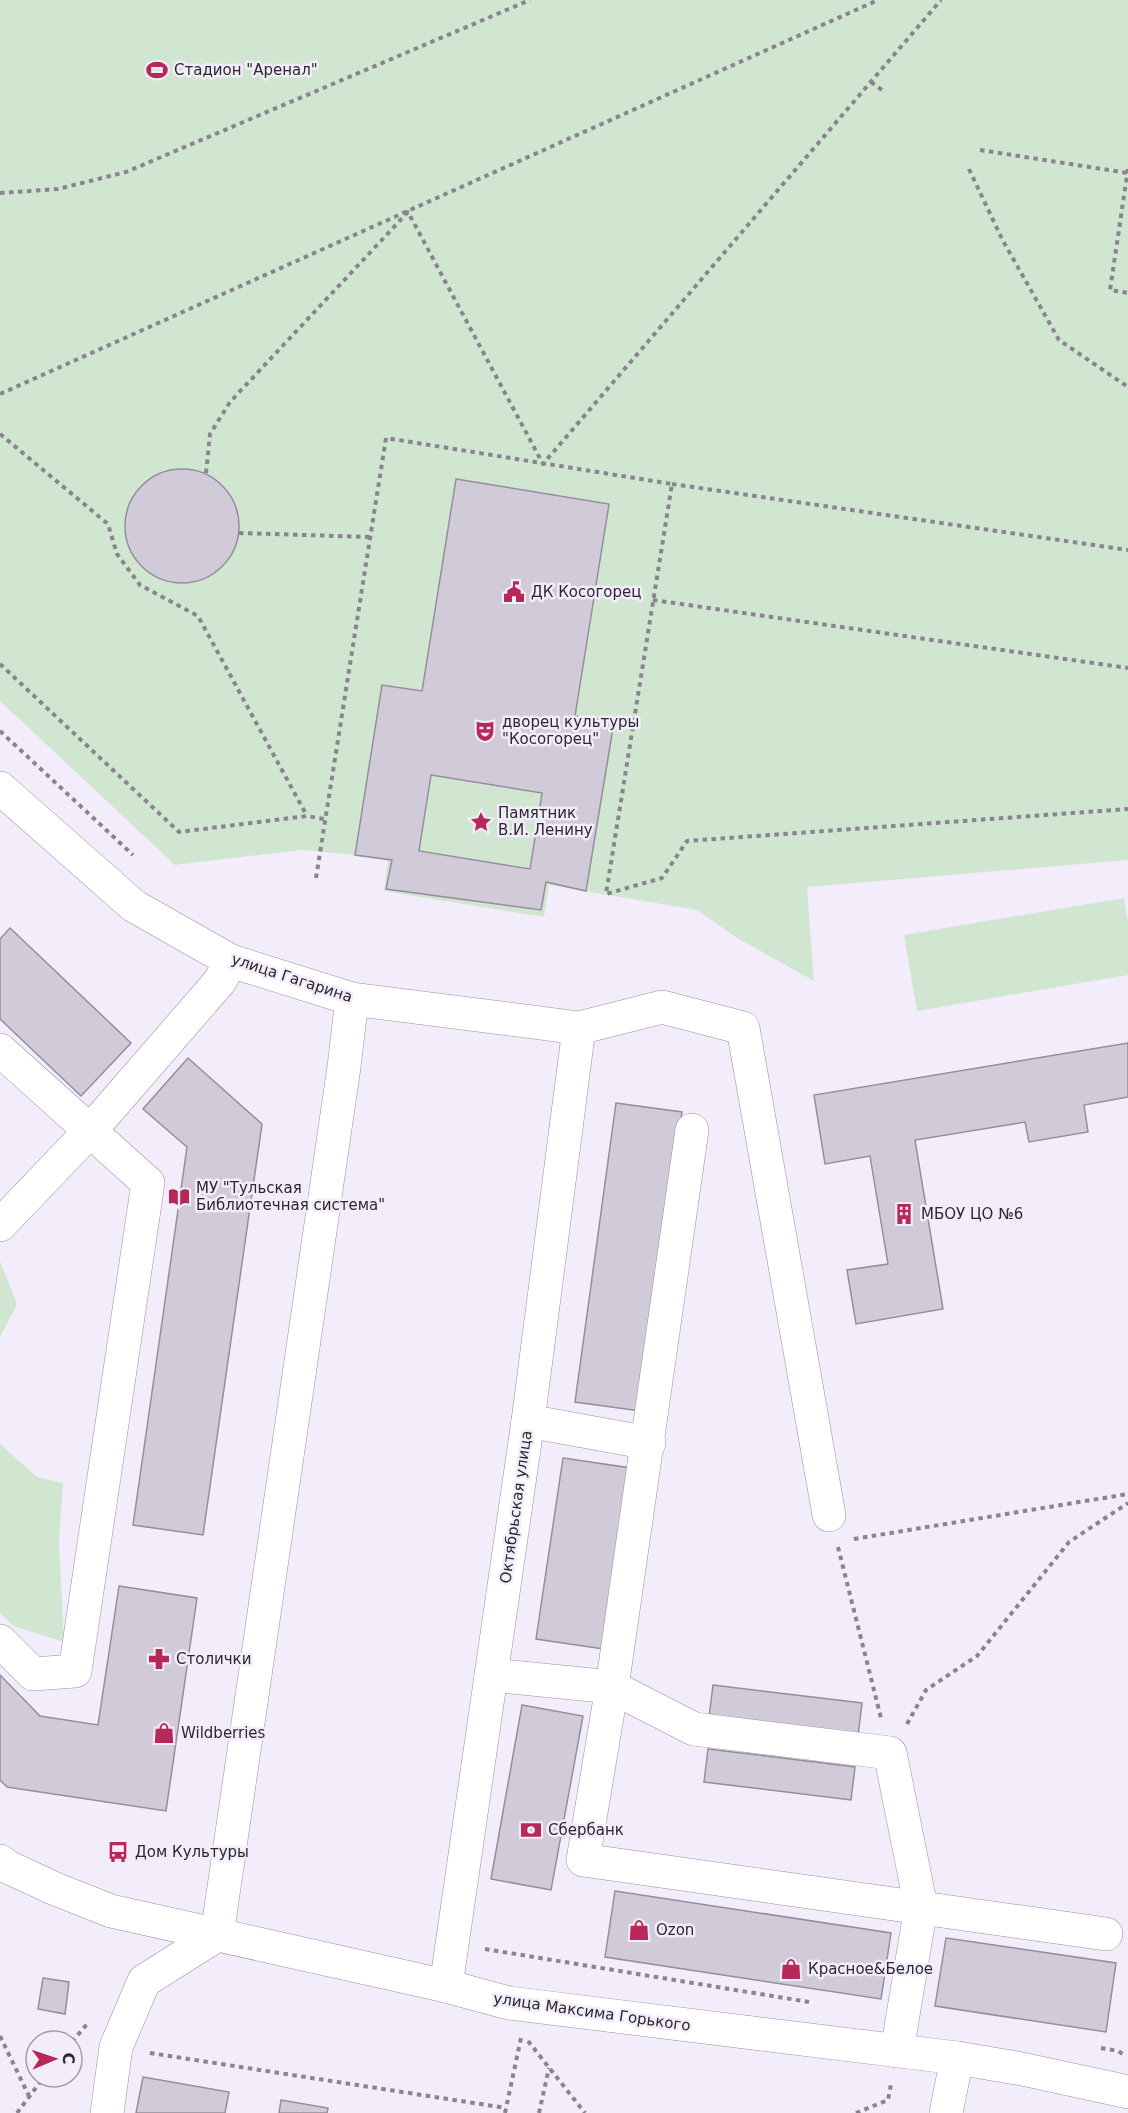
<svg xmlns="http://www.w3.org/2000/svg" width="1128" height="2113" font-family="'DejaVu Sans',sans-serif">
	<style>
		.green { fill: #d1e6d1 }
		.building { fill: #d1cad9; stroke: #948e9c; stroke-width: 1.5; fill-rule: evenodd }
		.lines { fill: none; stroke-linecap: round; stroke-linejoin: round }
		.minor-casing { stroke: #97919f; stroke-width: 34 }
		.path { stroke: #89848e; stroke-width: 4; stroke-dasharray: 4.5 4.5; stroke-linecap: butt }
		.minor { stroke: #fff; stroke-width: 33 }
		.labels { text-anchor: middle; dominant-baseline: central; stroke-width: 5; stroke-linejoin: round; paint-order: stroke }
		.poi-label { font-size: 15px; fill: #2b282e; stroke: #f3ecfb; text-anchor: start }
		.street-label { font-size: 15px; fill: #2b282e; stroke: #f3ecfb }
	</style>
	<rect width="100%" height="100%" fill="#f3ecfb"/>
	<g class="green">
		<polygon points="0,0 1128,0 1128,860 807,887 814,981 737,938 697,910 549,885 544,917 384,891 388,861 355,855 301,850 175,865 0,701"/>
		<polygon points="1124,898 1128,923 1128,975 917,1011 904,935"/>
		<polygon points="0,1261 17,1304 0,1337"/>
		<polygon points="0,1444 37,1477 63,1483 59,1542 64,1642 14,1626 0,1613"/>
	</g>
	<g class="building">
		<circle cx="182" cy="526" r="57"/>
		<path d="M456,479l153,25 -34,212 39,6 -28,169 -40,-9 -5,28 -155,-21 6,-29 -37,-5 27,-170 40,6zM431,775l111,18 -12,76 -111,-18z"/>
		<polygon points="10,928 131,1043 81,1096 0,1019 0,939"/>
		<polygon points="1128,1043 1128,1097 1084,1105 1088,1132 1029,1142 1025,1122 915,1140 943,1309 856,1324 847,1270 888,1264 870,1156 825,1164 814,1095"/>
		<polygon points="188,1058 262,1124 203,1535 133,1525 187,1147 143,1109"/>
		<polygon points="616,1103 682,1112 640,1411 575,1402"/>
		<polygon points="563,1458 631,1468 603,1649 536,1639"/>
		<polygon points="119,1586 197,1598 166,1811 7,1787 0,1780 0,1675 40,1716 98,1725"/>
		<polygon points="713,1685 862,1703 858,1736 709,1717"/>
		<polygon points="522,1705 583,1716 551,1890 491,1879"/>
		<polygon points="708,1749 855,1767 851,1800 704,1782"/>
		<polygon points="615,1891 891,1933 881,1999 605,1957"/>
		<polygon points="946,1938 1116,1963 1106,2032 935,2006"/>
		<polygon points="43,1978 69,1982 65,2014 38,2009"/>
		<polygon points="143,2077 229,2092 225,2113 136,2113"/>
		<polygon points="281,2100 328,2108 327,2113 279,2113"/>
	</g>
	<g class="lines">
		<defs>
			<g id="minor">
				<polyline points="0,788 134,906 231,961 352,999 579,1028 662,1007 743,1028 829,1515"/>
				<polyline points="0,1050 148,1183 75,1671 33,1674 0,1641"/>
				<polyline points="692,1130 612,1687 583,1860 1106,1934"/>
				<polyline points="0,1225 90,1131 220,981 231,961"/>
				<polyline points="528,1421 649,1443"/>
				<polyline points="491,1675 612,1687 694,1729 890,1753 921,1907 897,2051"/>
				<polyline points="0,1861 8,1867 53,1888 111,1911 446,1986 509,2003 957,2058 1022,2069 1128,2092"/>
				<polyline points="446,1986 528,1421 579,1028"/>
				<polyline points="107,2113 116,2047 144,1981 217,1935 344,1067 352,999"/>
				<polyline points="946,2113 957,2058"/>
			</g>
		</defs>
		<use href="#minor" class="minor-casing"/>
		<g class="path">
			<polyline points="871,82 882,90"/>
			<polyline points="980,150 1128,173"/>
			<polyline points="969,169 1002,239 1059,340 1128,387"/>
			<polyline points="1128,169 1110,290 1128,293"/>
			<polyline points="0,193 58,189 126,172 530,0"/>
			<polyline points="0,394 878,0"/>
			<polyline points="0,434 108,524 117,554 140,585 198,616 307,816"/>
			<polyline points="206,473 210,434 230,402 408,212 543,464 941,0"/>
			<polyline points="672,484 1128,550"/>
			<polyline points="239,533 370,537"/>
			<polyline points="653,600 1128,668"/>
			<polyline points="0,664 179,832 307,816 324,819"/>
			<polyline points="0,731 133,855"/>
			<polyline points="316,878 386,438 672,484 606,894 662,878 687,841 1128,809"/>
			<polyline points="854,1539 1128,1494"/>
			<polyline points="838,1547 881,1718"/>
			<polyline points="907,1724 926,1690 977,1656 1069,1542 1128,1503"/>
			<polyline points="485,1949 809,2002"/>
			<polyline points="0,2036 29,2096"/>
			<polyline points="528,2041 585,2113"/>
			<polyline points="72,2042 87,2024"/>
			<polyline points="1101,2048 1118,2051 1123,2054"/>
			<polyline points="150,2053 506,2108"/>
			<polyline points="17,2113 44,2077"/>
			<polyline points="505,2113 521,2038"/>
			<polyline points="539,2113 549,2068"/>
			<polyline points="856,2113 888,2100 891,2084"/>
		</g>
		<use href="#minor" class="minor"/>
	</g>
	<defs>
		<symbol id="stadium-bare" viewBox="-9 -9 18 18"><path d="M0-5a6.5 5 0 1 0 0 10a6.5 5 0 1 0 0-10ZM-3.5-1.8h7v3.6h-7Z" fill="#b72859" stroke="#f3ecfb" stroke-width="2.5" paint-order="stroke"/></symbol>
		<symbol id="civic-bare" viewBox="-9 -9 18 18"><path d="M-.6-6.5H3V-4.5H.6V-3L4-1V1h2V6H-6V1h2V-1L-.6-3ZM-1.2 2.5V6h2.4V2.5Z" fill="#b72859" stroke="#f3ecfb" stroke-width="2.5" paint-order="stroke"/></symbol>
		<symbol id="theatre-bare" viewBox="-9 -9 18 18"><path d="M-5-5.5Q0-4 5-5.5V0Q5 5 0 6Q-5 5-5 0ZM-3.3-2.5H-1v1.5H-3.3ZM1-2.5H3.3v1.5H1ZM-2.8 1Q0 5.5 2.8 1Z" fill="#b72859" stroke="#f3ecfb" stroke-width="2.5" paint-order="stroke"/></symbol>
		<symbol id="sight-bare" viewBox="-9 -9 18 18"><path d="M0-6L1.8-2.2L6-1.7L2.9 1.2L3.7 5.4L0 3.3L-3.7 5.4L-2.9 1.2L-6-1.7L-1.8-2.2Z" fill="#b72859" stroke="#f3ecfb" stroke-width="2.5" paint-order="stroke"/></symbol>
		<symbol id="library-bare" viewBox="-9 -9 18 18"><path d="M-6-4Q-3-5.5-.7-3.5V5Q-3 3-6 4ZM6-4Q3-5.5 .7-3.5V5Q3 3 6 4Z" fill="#b72859" stroke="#f3ecfb" stroke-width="2.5" paint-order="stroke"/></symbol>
		<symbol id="building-bare" viewBox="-9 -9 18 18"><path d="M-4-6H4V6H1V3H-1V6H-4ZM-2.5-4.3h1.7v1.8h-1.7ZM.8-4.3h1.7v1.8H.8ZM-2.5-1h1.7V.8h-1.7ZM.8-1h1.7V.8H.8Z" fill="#b72859" stroke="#f3ecfb" stroke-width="2.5" paint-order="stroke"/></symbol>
		<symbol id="pharmacy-bare" viewBox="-9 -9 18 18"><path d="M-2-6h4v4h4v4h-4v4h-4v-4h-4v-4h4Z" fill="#b72859" stroke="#f3ecfb" stroke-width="2.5" paint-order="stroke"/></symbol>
		<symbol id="shop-bare" viewBox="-9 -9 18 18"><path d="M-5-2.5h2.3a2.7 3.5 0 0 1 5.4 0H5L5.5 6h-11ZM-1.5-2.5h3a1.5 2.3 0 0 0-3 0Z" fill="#b72859" stroke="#f3ecfb" stroke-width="2.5" paint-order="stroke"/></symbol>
		<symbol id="bank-bare" viewBox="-9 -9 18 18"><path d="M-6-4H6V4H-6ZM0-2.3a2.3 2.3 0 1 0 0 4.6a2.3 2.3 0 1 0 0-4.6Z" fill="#b72859" stroke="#f3ecfb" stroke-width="2.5" paint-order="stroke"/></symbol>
		<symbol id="bus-bare" viewBox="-9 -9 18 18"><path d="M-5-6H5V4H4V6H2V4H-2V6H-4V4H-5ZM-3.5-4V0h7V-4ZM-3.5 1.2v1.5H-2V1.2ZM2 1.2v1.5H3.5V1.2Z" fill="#b72859" stroke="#f3ecfb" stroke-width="2.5" paint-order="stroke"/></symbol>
	</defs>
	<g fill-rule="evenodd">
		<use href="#stadium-bare" x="142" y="55" width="30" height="30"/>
		<use href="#civic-bare" x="499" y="577" width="30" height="30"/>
		<use href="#theatre-bare" x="470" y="716" width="30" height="30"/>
		<use href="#sight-bare" x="466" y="807" width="30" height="30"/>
		<use href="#library-bare" x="164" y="1182" width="30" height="30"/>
		<use href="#building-bare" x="889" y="1199" width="30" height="30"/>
		<use href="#pharmacy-bare" x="144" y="1644" width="30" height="30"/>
		<use href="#shop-bare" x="149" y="1718" width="30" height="30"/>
		<use href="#bank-bare" x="516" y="1815" width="30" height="30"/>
		<use href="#bus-bare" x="103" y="1837" width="30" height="30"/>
		<use href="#shop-bare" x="624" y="1915" width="30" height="30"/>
		<use href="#shop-bare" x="776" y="1954" width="30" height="30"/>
	</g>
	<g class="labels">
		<g class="poi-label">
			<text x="174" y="70">Стадион "Аренал"</text>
			<text x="531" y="592">ДК Косогорец</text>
			<text x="502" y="722">дворец культуры<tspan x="502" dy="17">"Косогорец"</tspan></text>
			<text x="498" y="813">Памятник<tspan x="498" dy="17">В.И. Ленину</tspan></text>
			<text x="196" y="1188">МУ "Тульская<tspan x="196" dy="17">Библиотечная система"</tspan></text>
			<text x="921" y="1214">МБОУ ЦО №6</text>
			<text x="176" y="1659">Столички</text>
			<text x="181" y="1733">Wildberries</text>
			<text x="548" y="1830">Сбербанк</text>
			<text x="135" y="1852">Дом Культуры</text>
			<text x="656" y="1930">Ozon</text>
			<text x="808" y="1969">Красное&amp;Белое</text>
		</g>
		<g class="street-label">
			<text transform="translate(292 978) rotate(18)">улица Гагарина</text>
			<text transform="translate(516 1507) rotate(-82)">Октябрьская улица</text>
			<text transform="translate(592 2012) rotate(8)">улица Максима Горького</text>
		</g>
	</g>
	<g transform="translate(54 2059) rotate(88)"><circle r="28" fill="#f3ecfb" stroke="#a39ea9" stroke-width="1.5"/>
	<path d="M0-4.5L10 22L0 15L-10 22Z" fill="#b72859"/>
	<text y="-9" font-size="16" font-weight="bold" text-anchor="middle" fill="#2b282e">С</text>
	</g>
</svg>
